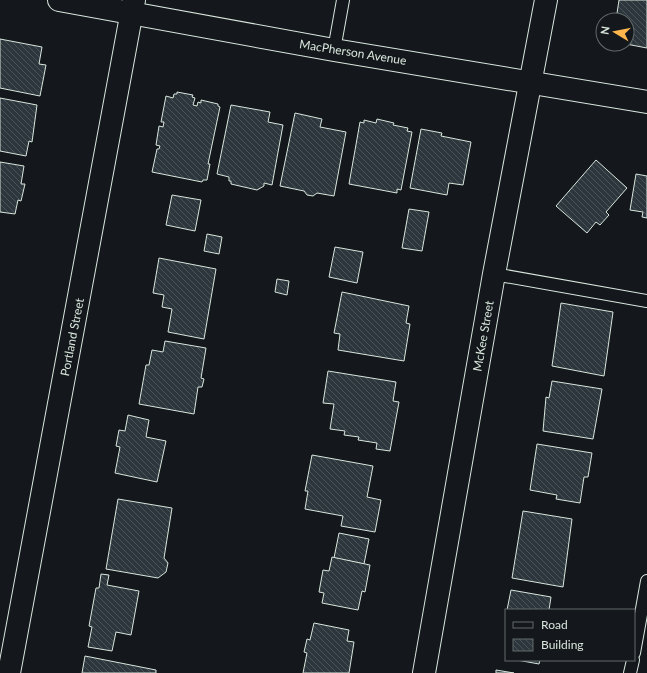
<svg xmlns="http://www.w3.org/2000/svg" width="647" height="673" font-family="Lato,sans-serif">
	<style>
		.building { fill: url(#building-back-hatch); stroke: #d8e6dc }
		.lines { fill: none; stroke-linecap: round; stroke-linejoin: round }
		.service-casing { stroke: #d8e6dc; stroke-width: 14 }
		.minor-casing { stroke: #d8e6dc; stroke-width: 24 }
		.service { stroke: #14181c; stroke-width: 12 }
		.minor { stroke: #14181c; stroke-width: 22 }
		.labels { text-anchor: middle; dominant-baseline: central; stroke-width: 3; stroke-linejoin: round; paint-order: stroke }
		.street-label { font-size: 12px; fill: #d8e6dc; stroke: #14181c }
	</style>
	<defs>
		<pattern id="building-back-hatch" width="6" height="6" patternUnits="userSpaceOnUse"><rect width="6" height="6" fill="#2c363c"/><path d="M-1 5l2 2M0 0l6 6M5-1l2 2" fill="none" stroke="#4a5358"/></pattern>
	</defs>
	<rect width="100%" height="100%" fill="#14181c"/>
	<g class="building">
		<polygon points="619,0 647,0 647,48 626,44 627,20 616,20"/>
		<polygon points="0,39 42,47 39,64 46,65 40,96 0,88"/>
		<polygon points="177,92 193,95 192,97 195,98 193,105 197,106 198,102 201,103 201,100 218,104 218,106 220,107 208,164 210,164 207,180 203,180 202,182 152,172 157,149 159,149 160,146 156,145 159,126 163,127 164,122 161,122 166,96 173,98 174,94 177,94"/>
		<polygon points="0,98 37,105 32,142 29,141 26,156 0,151"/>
		<polygon points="231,105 270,112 268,122 283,125 272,185 264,183 264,186 257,190 231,184 231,181 229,181 229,177 217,174"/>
		<polygon points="295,113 322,119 320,127 346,132 334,196 317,193 313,196 307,195 304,191 280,186"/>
		<polygon points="377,119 394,123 393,125 408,128 407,131 412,132 401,190 397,189 397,193 349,184 360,122 364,123 364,120 376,123"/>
		<polygon points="421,129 442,133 441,136 471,142 463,185 449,183 447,195 410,188"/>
		<polygon points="596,160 627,188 606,212 609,215 600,225 596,222 587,233 556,206"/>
		<polygon points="0,162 24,166 21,184 25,184 21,201 18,200 15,214 0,212"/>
		<polygon points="636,174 647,176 647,218 642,217 643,212 630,210"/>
		<polygon points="172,195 201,200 195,231 166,225"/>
		<polygon points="409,209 429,212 422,251 402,248"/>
		<polygon points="207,234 222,237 219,254 204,251"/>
		<polygon points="335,247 363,252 357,283 329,277"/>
		<polygon points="159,258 216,269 204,339 168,332 172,309 162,307 164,295 153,293"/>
		<polygon points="277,279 289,281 287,295 275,292"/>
		<polygon points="342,292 409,306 406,323 410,324 404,361 338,350 340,334 334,333"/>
		<polygon points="561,303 613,312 604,376 552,366"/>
		<polygon points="165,341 206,348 201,378 204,379 202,387 198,387 194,414 139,404 146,365 149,365 152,350 163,352"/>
		<polygon points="328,371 396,382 393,401 399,402 390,451 376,449 377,443 358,440 359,437 344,435 345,431 330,429 334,404 323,403"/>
		<polygon points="552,381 602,389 593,439 543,431 546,397 549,398"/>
		<polygon points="128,415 149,420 146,437 166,441 157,482 115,473 120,447 116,446 119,430 125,431"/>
		<polygon points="537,444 592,453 588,477 584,477 580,503 556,499 557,495 530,490"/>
		<polygon points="312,455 373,466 367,497 381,500 375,532 341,526 343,516 305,509 308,491 305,491"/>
		<polygon points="118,499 172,508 164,558 168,563 166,572 158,578 106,569"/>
		<polygon points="523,511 572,519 563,587 512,578"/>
		<polygon points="339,533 369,539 364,564 334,558"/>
		<polygon points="332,557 370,565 365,592 362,591 358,610 322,603 324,593 319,592 323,570 329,571"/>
		<polygon points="101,574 109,575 107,585 139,591 131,635 116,632 112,651 88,647 92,627 89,626 96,588 99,588"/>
		<polygon points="511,590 551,597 549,610 507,610"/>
		<polygon points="314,623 349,630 347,641 354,642 349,673 303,673 307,653 304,652 307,639 310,640"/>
		<polygon points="85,656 156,670 156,673 82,673"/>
		<polygon points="517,660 540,660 539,664"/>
		<polygon points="496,670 514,673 496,673"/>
	</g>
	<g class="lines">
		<defs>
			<g id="service">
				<polyline points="334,50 343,0"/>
				<polyline points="494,274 647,301"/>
				<polyline points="634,653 647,581"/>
				<polyline points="630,673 633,660"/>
			</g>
			<g id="minor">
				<polyline points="59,0 334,50 647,102"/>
				<polyline points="9,673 134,0"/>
				<polyline points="424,673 494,274 546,0"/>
			</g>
		</defs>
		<use href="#service" class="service-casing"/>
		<use href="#minor" class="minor-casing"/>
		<use href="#service" class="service"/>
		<use href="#minor" class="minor"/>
	</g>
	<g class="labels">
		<g class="street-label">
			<text transform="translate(353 52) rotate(9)">MacPherson Avenue</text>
			<text transform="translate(483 336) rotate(-80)">McKee Street</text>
			<text transform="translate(72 337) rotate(-79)">Portland Street</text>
		</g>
	</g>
	<rect x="505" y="609" width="130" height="52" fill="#14181c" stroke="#626a69"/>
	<rect x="513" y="622" width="20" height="6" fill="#14181c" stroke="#626a69"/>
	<text x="541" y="629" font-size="12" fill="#d8e6dc">Road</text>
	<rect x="513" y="639" width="20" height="12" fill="url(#building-back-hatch)" stroke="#626a69"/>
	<text x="541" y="649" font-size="12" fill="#d8e6dc">Building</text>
	<g transform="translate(615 32) rotate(280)"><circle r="19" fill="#14181c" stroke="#626a69"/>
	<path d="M0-3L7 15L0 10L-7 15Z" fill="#ffb74d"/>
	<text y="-6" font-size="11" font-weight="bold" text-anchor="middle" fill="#d8e6dc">N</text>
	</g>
</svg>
